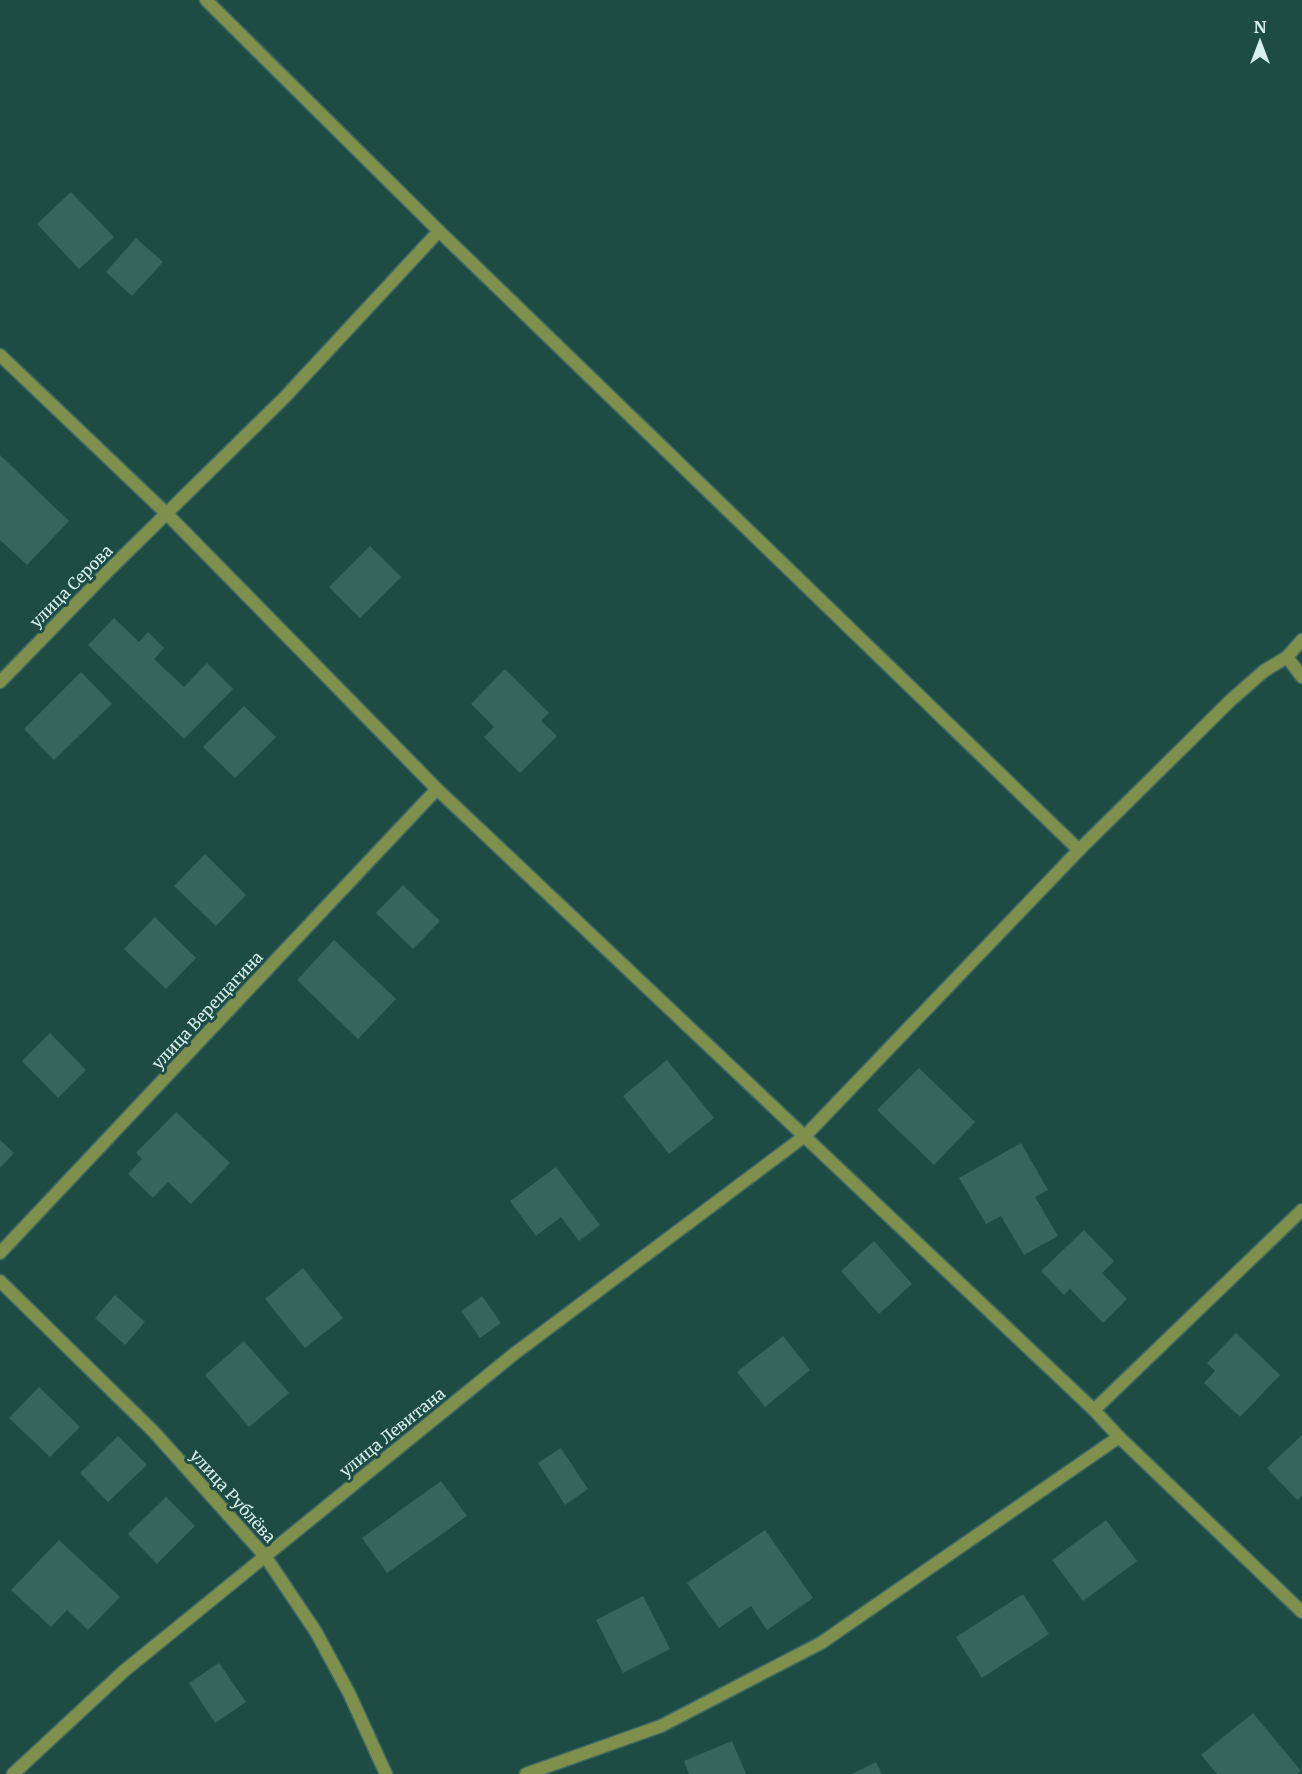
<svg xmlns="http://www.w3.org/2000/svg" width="1302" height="1774" font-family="Merriweather,serif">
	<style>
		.building { fill: #37655d }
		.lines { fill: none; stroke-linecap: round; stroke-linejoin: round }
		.minor-casing { stroke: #3f6a63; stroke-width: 15 }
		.minor { stroke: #7f904d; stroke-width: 12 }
		.labels { text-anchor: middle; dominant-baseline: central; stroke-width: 6; stroke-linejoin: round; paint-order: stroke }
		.street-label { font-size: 16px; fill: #d8f0eb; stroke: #1e4c45 }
	</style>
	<rect width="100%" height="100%" fill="#1e4c45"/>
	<g class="building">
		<polygon points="71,192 114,237 79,269 37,224"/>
		<polygon points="136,238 163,262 132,296 106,272"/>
		<polygon points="0,455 69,521 27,565 0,540"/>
		<polygon points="370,546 401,577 360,618 329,587"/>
		<polygon points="114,618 139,642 148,632 164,648 154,659 184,687 207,663 233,689 184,739 88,645"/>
		<polygon points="505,669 549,713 541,721 557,736 520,773 484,737 494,727 471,704"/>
		<polygon points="81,672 112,704 54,760 24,729"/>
		<polygon points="244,706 276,737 235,778 203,747"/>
		<polygon points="205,854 246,895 216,926 174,886"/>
		<polygon points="403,885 440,921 413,949 376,913"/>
		<polygon points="155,917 196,958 166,989 124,949"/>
		<polygon points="334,940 396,999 358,1039 297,980"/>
		<polygon points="50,1033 86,1070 58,1098 22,1061"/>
		<polygon points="667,1060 714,1118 669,1154 623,1096"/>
		<polygon points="919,1068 975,1122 934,1165 877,1110"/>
		<polygon points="176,1112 230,1163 191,1204 168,1182 153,1198 128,1174 142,1159 136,1153"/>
		<polygon points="0,1140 14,1153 0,1168"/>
		<polygon points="1021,1143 1048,1190 1035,1197 1058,1236 1024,1255 1001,1216 986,1224 959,1178"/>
		<polygon points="556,1167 600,1225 579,1241 561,1217 536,1236 510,1201"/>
		<polygon points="1084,1230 1114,1261 1102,1273 1127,1299 1103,1323 1070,1289 1064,1295 1041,1271"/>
		<polygon points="874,1241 912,1284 879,1314 841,1271"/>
		<polygon points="303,1268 343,1318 305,1348 265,1299"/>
		<polygon points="115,1295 145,1322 125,1345 95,1318"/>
		<polygon points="482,1296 501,1323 480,1338 461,1311"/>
		<polygon points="1236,1333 1280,1375 1240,1417 1204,1383 1215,1371 1207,1363"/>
		<polygon points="783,1336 810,1370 765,1407 737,1372"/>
		<polygon points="244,1341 289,1393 249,1427 205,1375"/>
		<polygon points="39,1387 80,1427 50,1457 9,1418"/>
		<polygon points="1302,1435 1302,1496 1297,1500 1267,1468"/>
		<polygon points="118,1436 147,1465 108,1502 80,1473"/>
		<polygon points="561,1448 588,1489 565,1505 538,1463"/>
		<polygon points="441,1481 467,1516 387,1573 362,1538"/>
		<polygon points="166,1497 195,1526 157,1564 128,1534"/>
		<polygon points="1106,1520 1137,1561 1083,1601 1052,1560"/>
		<polygon points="765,1530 813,1598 767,1630 751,1606 719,1628 687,1583"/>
		<polygon points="59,1540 120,1597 88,1630 67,1610 51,1627 11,1590"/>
		<polygon points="1023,1594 1049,1634 982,1678 956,1637"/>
		<polygon points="643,1596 670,1649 623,1673 596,1620"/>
		<polygon points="219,1663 246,1702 215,1723 189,1683"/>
		<polygon points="1253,1713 1301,1771 1297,1774 1217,1774 1201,1755"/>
		<polygon points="732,1741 746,1774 689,1774 684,1761"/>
		<polygon points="876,1762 882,1774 852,1774"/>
	</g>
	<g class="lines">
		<defs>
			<g id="minor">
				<polyline points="206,0 439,231 1079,850"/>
				<polyline points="0,355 167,514 437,789 1094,1410 1119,1437 1302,1612"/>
				<polyline points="1287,657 1302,677"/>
				<polyline points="0,682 108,571 285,397 439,231"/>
				<polyline points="0,1253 437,789"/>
				<polyline points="0,1281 154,1432 265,1556 316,1632 349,1693 386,1774"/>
				<polyline points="1094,1410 1302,1210"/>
				<polyline points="13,1774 124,1671 514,1354 806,1135 1079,850 1231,700 1264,671 1287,657 1302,640"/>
				<polyline points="526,1774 661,1726 821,1643 1119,1437"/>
			</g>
		</defs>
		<use href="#minor" class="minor-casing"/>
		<use href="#minor" class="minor"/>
	</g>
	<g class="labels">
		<g class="street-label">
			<text transform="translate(71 586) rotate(-45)">улица Серова</text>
			<text transform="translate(207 1010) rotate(-47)">улица Верещагина</text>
			<text transform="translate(392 1432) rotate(-39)">улица Левитана</text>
			<text transform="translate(233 1496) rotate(48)">улица Рублёва</text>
		</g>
	</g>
	<g transform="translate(1260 42)" stroke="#1e4c45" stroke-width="4.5" paint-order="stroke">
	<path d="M0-4.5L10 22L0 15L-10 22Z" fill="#d8f0eb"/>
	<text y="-9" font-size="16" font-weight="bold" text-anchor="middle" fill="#d8f0eb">N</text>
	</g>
</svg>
